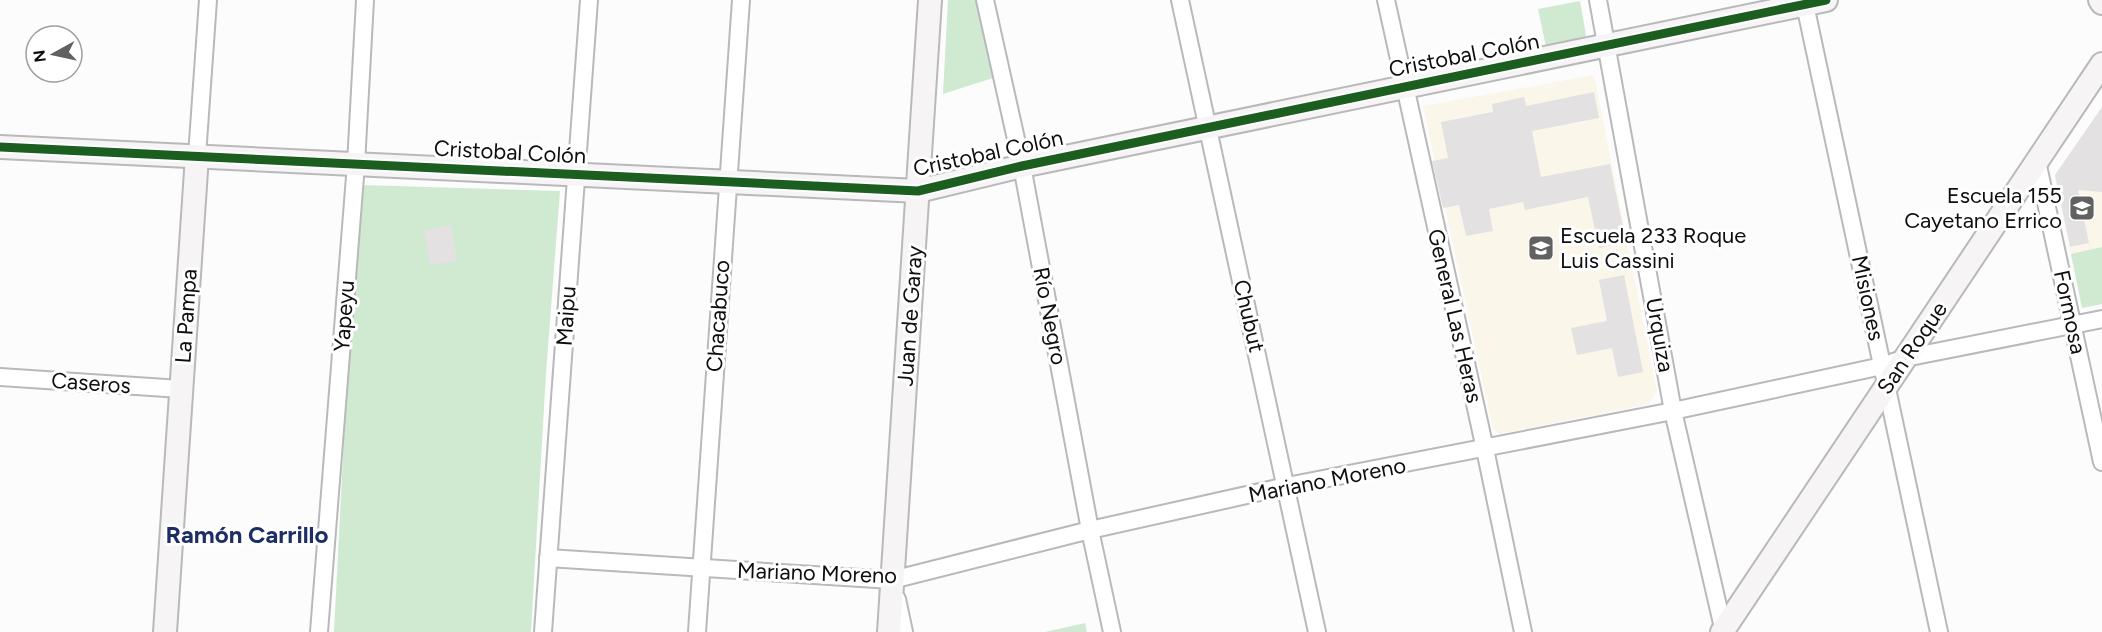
<svg xmlns="http://www.w3.org/2000/svg" width="2102" height="632" font-family="Figtree,sans-serif">
	<style>
		.education { fill: #fbf6ea }
		.green { fill: #cfead0 }
		.building { fill: #e3e1e1 }
		.lines { fill: none; stroke-linecap: round; stroke-linejoin: round }
		.street-casing { stroke: #b9b9bb; stroke-width: 20 }
		.secondary-casing { stroke: #b9b9bb; stroke-width: 26 }
		.street { stroke: #fff; stroke-width: 16 }
		.secondary { stroke: #f6f4f4; stroke-width: 22 }
		.cycleway-casing { stroke: #fff; stroke-width: 13 }
		.cycleway { stroke: #1b5e20; stroke-width: 9 }
		.labels { text-anchor: middle; dominant-baseline: central; stroke-width: 6; stroke-linejoin: round; paint-order: stroke }
		.street-label { font-size: 22px; fill: #0e0d0f; stroke: #fff }
		.poi-label { font-size: 22px; fill: #0e0d0f; stroke: #fff; text-anchor: end }
		.neighbourhood-label { font-size: 24px; font-weight: bold; fill: #1c2e65; stroke: #fff }
	</style>
	<rect width="100%" height="100%" fill="#fcfcfd"/>
	<g class="education">
		<polygon points="1594,75 1657,391 1649,404 1499,434 1493,429 1423,106"/>
		<polygon points="2102,107 2102,304 2082,308 2055,175"/>
	</g>
	<g class="green">
		<polygon points="948,0 976,0 993,78 943,94"/>
		<polygon points="1580,1 1586,35 1581,41 1546,47 1538,9"/>
		<polygon points="363,185 560,191 546,373 531,632 334,632 348,359"/>
		<polygon points="2102,247 2102,304 2082,308 2071,254"/>
		<polygon points="1085,623 1087,632 1045,632"/>
	</g>
	<g class="building">
		<polygon points="1594,92 1599,118 1532,131 1541,177 1610,164 1626,242 1599,248 1588,197 1525,210 1523,202 1489,209 1493,231 1466,236 1459,205 1443,208 1432,161 1448,158 1441,122 1493,112 1492,104 1524,97 1526,106"/>
		<polygon points="2102,107 2102,192 2078,190 2089,243 2070,247 2055,175"/>
		<polygon points="451,225 457,261 430,265 424,230"/>
		<polygon points="1624,275 1643,372 1618,377 1612,348 1577,355 1571,328 1607,321 1599,280"/>
	</g>
	<g class="lines">
		<defs>
			<g id="street">
				<polyline points="985,0 1022,166 1090,530 1112,632"/>
				<polyline points="1180,0 1317,632"/>
				<polyline points="1386,0 1485,449 1523,632"/>
				<polyline points="1598,0 1673,411 1724,632"/>
				<polyline points="1804,0 1939,632"/>
				<polyline points="197,156 208,0"/>
				<polyline points="2037,161 2102,462"/>
				<polyline points="0,377 181,389"/>
				<polyline points="548,558 892,580 1090,530 1287,486 1673,411 1882,366 1905,358 2102,319"/>
				<polyline points="897,599 904,632"/>
				<polyline points="319,632 356,164 365,0"/>
				<polyline points="543,632 589,0"/>
				<polyline points="697,632 741,0"/>
			</g>
			<g id="secondary">
				<polyline points="2100,0 2102,3"/>
				<polyline points="0,147 918,191 1022,166 1826,0"/>
				<polyline points="165,632 197,156"/>
				<polyline points="889,632 930,0"/>
				<polyline points="1722,632 2102,64"/>
			</g>
		</defs>
		<use href="#street" class="street-casing"/>
		<use href="#secondary" class="secondary-casing"/>
		<use href="#street" class="street"/>
		<use href="#secondary" class="secondary"/>
		<defs>
			<polyline id="cycleway" points="0,147 918,191 1022,166 1826,0"/>
		</defs>
		<use href="#cycleway" class="cycleway-casing"/>
		<use href="#cycleway" class="cycleway"/>
	</g>
	<defs>
		<symbol id="school-square" viewBox="-11 -11 22 22"><rect x="-9" y="-9" width="18" height="18" rx="4" fill="#616162" stroke="#fff"/><path d="M0-5L7-2L0 1L-7-2ZM-4 1L0 2.5L4 1V4Q0 6-4 4Z" fill="#fff"/></symbol>
	</defs>
	<g fill-rule="evenodd">
		<use href="#school-square" x="2067" y="193" width="30" height="30"/>
		<use href="#school-square" x="1526" y="233" width="30" height="30"/>
	</g>
	<g class="labels">
		<g class="street-label">
			<text transform="translate(1464 55) rotate(-11)">Cristobal Colón</text>
			<text transform="translate(510 152) rotate(3)">Cristobal Colón</text>
			<text transform="translate(988 153) rotate(-12)">Cristobal Colón</text>
			<text transform="translate(1868 298) rotate(78)">Misiones</text>
			<text transform="translate(2070 312) rotate(78)">Formosa</text>
			<text transform="translate(186 316) rotate(-86)">La Pampa</text>
			<text transform="translate(344 316) rotate(-86)">Yapeyu</text>
			<text transform="translate(566 316) rotate(-86)">Maipu</text>
			<text transform="translate(718 316) rotate(-86)">Chacabuco</text>
			<text transform="translate(910 316) rotate(-86)">Juan de Garay</text>
			<text transform="translate(1050 316) rotate(79)">Río Negro</text>
			<text transform="translate(1249 316) rotate(77)">Chubut</text>
			<text transform="translate(1455 316) rotate(77)">General Las Heras</text>
			<text transform="translate(1660 335) rotate(80)">Urquiza</text>
			<text transform="translate(1912 348) rotate(-56)">San Roque</text>
			<text transform="translate(91 383) rotate(4)">Caseros</text>
			<text transform="translate(1327 480) rotate(-11)">Mariano Moreno</text>
			<text transform="translate(817 573) rotate(2)">Mariano Moreno</text>
		</g>
		<g class="poi-label">
			<text x="2062" y="195">Escuela 155<tspan x="2062" dy="25">Cayetano Errico</tspan></text>
			<text x="1560" y="235" text-anchor="start">Escuela 233 Roque<tspan x="1560" dy="25">Luis Cassini</tspan></text>
		</g>
		<g class="neighbourhood-label">
			<text x="247" y="534">Ramón Carrillo</text>
		</g>
	</g>
	<g transform="translate(54 54) rotate(262)"><circle r="28" fill="#ffffff" stroke="#9f9e9f" stroke-width="1.5"/>
	<path d="M0-4.5L10 22L0 15L-10 22Z" fill="#616162"/>
	<text y="-9" font-size="16" font-weight="bold" text-anchor="middle" fill="#0e0d0f">N</text>
	</g>
</svg>
